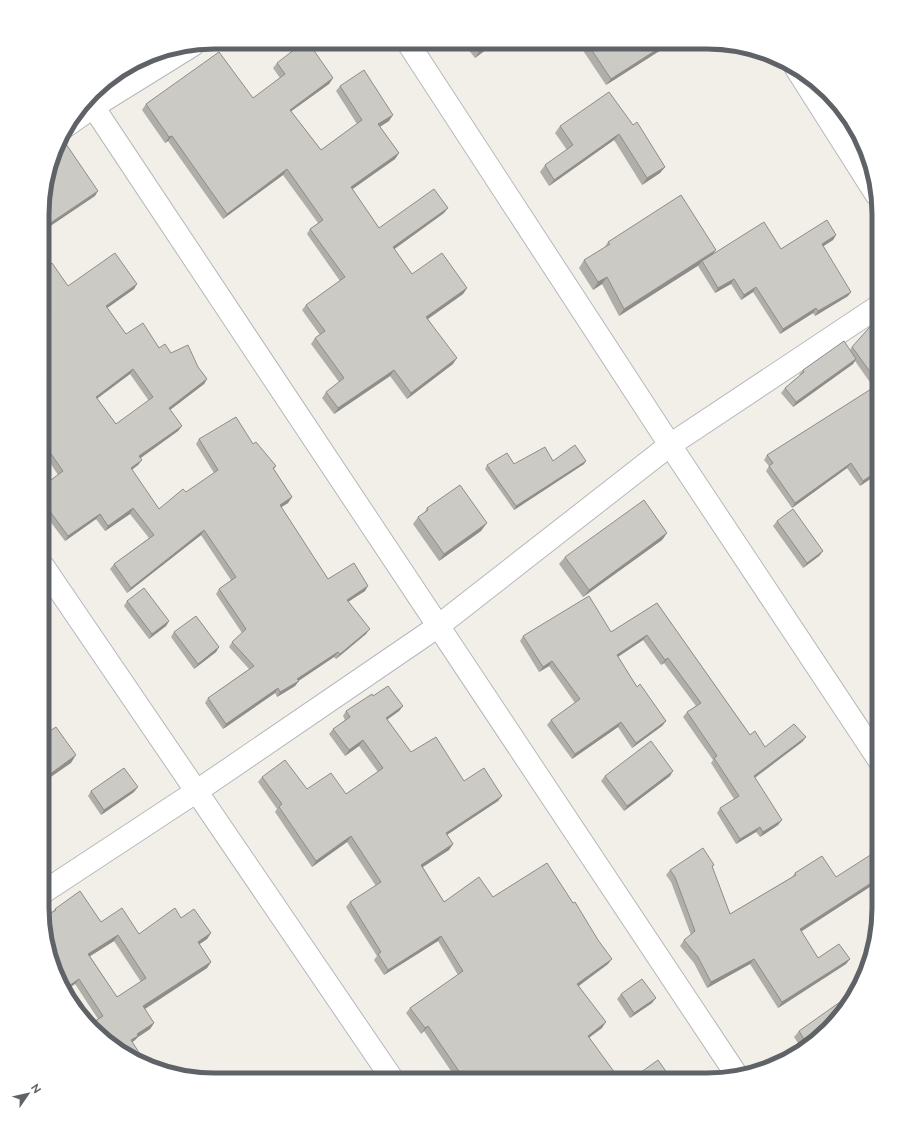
<svg xmlns="http://www.w3.org/2000/svg" width="921" height="1122" font-family="Raleway,sans-serif">
	<style>
		.lines { fill: none; stroke-linecap: round; stroke-linejoin: round }
		.minor-casing { stroke: #b5b8bc; stroke-width: 24 }
		.minor { stroke: #fff; stroke-width: 22 }
		.wall { fill: #afaea9; fill-rule: evenodd }
		.shaded-wall { fill: #8f8d8a }
		.building { fill: #cccac5; stroke: #8f8d8a; fill-rule: evenodd }
		.rim { fill: none; stroke: #5f6368; stroke-width: 5 }
	</style>
	<rect width="100%" height="100%" fill="#f1efe8"/>
	<g class="lines">
		<defs>
			<g id="minor">
				<polyline points="408,43 670,445 879,760"/>
				<polyline points="796,68 876,194"/>
				<polyline points="88,99 736,1074"/>
				<polyline points="66,126 93,107 193,45"/>
				<polyline points="43,566 393,1080"/>
				<polyline points="42,893 197,791 437,627 670,445 879,306"/>
			</g>
		</defs>
		<use href="#minor" class="minor-casing"/>
		<use href="#minor" class="minor"/>
	</g>
	<g class="wall">
		<polygon points="463,43 495,43 475,58"/>
		<polygon points="578,43 672,43 606,85"/>
		<polygon points="277,63 333,78 329,84 291,111 321,150 357,124 336,91 340,86 389,121 380,127 399,153 395,159 352,189 379,228 444,213 394,249 412,274 467,288 463,294 428,319 453,364 407,399 390,376 334,414 322,398 326,392 339,382 311,344 315,338 320,335 302,310 306,305 340,281 307,234 310,229 318,223 283,175 223,219 168,141 165,143 142,110 146,104 253,98 280,78 273,68"/>
		<polygon points="845,116 856,128 860,138"/>
		<polygon points="633,125 665,167 660,173 642,185 614,140 549,186 540,172 545,165 567,150 555,133 560,126"/>
		<polygon points="836,235 833,240 823,246 848,296 815,316 813,313 780,334 753,292 741,300 731,284 715,293 698,266 699,265 619,316 602,284 593,290 579,268 584,260 604,248 608,242 714,254 781,249"/>
		<path d="M43,269l25,17 66,3 -27,19 19,26 33,14 12,5 27,14 9,12 -3,5 -34,26 12,16 -4,5 -37,27 -3,7 -6,5 27,39 27,-17 28,-19 -18,-29 3,-5 54,5 23,22 -2,3 18,28 -4,6 -7,4 47,72 37,12 -17,11 18,32 -30,25 -2,-2 -36,24 -3,5 -18,11 -2,-4 -52,36 -18,-26 3,-5 41,-29 -20,-22 3,-5 10,-9 -26,-39 3,-5 12,-9 -30,-45 -74,58 -17,-24 4,-5 35,-26 -19,-24 -25,17 -9,-12 -31,22 -22,-29v-26l15,-11 -15,-23zM130,374l19,27 -33,23 -19,-25z"/>
		<polygon points="879,323 879,473 860,486 847,468 792,508 766,471 769,466 764,460 767,455 874,388 855,361 853,364 793,407 781,393 785,388 800,376 799,375 803,370 850,350 852,347"/>
		<polygon points="553,461 584,464 514,510 485,469 487,465 514,464"/>
		<polygon points="427,508 481,531 439,561 413,524 418,517 424,513"/>
		<polygon points="777,521 823,551 819,556 803,568 773,526"/>
		<polygon points="667,533 662,540 583,597 559,564 565,557"/>
		<polygon points="127,601 169,621 166,626 149,639 124,606"/>
		<polygon points="657,603 750,735 765,747 806,737 802,742 755,778 778,825 760,837 756,832 736,844 717,813 720,808 734,799 711,763 713,760 683,717 687,712 696,706 664,663 661,665 643,640 618,657 637,687 666,721 662,726 632,748 618,727 572,759 547,725 551,720 575,703 549,666 539,672 520,641 523,636 611,632"/>
		<polygon points="174,632 219,647 216,652 194,669 171,637"/>
		<polygon points="373,696 403,706 399,711 387,720 411,752 464,781 498,801 447,835 453,844 449,850 423,867 444,902 493,897 608,964 579,986 602,1028 589,1038 620,1080 540,1080 538,1077 534,1080 457,1080 424,1031 421,1034 406,1013 410,1008 458,975 438,941 384,975 374,960 377,956 346,907 350,902 376,886 347,842 312,867 275,812 277,809 258,782 262,777 307,789 346,794 378,772 359,746 345,756 329,734 333,729 345,720 343,716 346,711"/>
		<polygon points="605,776 670,776 624,811 601,781"/>
		<polygon points="91,791 134,792 101,815 88,796"/>
		<polygon points="879,864 879,881 801,931 818,958 850,959 846,964 778,1008 750,964 707,988 694,963 680,946 684,940 691,935 671,882 666,875 670,870 714,865 712,867 730,914 792,877 795,873 836,877"/>
		<path d="M55,909l46,13 38,12 42,-16 30,15 -4,6 -8,5 12,18 -4,6 -62,41 9,14 -4,6 -12,8 -4,4 -36,-22 -23,-35 -23,-72zM114,941l27,41 -24,15 -27,-41z"/>
		<polygon points="621,994 652,1003 630,1018 617,999"/>
		<polygon points="850,1004 802,1049 794,1037 799,1031"/>
	</g>
	<g class="shaded-wall">
		<polygon points="491,43 495,43 475,58 479,52"/>
		<polygon points="667,43 672,43 606,85 611,79"/>
		<polygon points="333,78 329,84 286,115 290,110"/>
		<polygon points="393,115 389,121 374,130 378,124"/>
		<polygon points="619,134 614,140 549,186 554,180"/>
		<polygon points="172,136 168,141 165,143 169,137"/>
		<polygon points="399,153 395,159 347,193 351,187"/>
		<polygon points="665,167 660,173 642,185 647,178"/>
		<polygon points="287,169 283,175 223,219 227,214"/>
		<polygon points="98,191 95,196 43,231 43,228"/>
		<polygon points="448,208 444,213 389,253 393,247"/>
		<polygon points="836,235 833,240 819,249 822,244"/>
		<polygon points="716,250 711,257 702,261 699,265 619,316 624,309"/>
		<polygon points="607,277 602,284 593,290 598,282"/>
		<polygon points="734,279 731,284 715,293 718,288"/>
		<polygon points="137,284 134,289 103,311 106,306"/>
		<polygon points="756,287 753,292 741,300 744,295"/>
		<polygon points="467,288 463,294 422,323 426,317"/>
		<polygon points="851,292 848,296 815,316 818,311"/>
		<polygon points="816,308 813,313 780,334 783,329"/>
		<polygon points="457,358 453,364 407,399 411,393"/>
		<polygon points="856,359 853,364 793,407 796,402"/>
		<polygon points="133,369 130,374 92,402 96,397"/>
		<polygon points="394,370 390,376 334,414 338,408"/>
		<polygon points="207,379 204,384 166,413 169,408"/>
		<polygon points="182,426 178,431 136,461 139,456"/>
		<polygon points="142,460 138,465 127,473 131,468"/>
		<polygon points="586,461 584,464 514,510 516,506"/>
		<polygon points="851,463 847,468 792,508 795,503"/>
		<polygon points="879,470 879,473 860,486 863,481"/>
		<polygon points="292,497 288,503 277,510 280,505"/>
		<polygon points="133,508 130,514 105,531 108,526"/>
		<polygon points="100,514 96,519 65,541 68,536"/>
		<polygon points="487,523 481,531 439,561 444,554"/>
		<polygon points="204,530 201,535 127,593 131,588"/>
		<polygon points="667,533 662,540 583,597 589,590"/>
		<polygon points="823,551 819,556 803,568 807,563"/>
		<polygon points="368,586 365,591 343,605 347,600"/>
		<polygon points="169,621 166,626 149,639 152,634"/>
		<polygon points="370,629 366,634 336,659 340,654"/>
		<polygon points="647,635 643,640 613,660 617,655"/>
		<polygon points="219,647 216,652 194,669 198,664"/>
		<polygon points="338,652 334,657 294,684 297,679"/>
		<polygon points="668,658 664,663 661,665 665,660"/>
		<polygon points="552,661 549,666 539,672 543,667"/>
		<polygon points="299,681 295,686 277,697 280,692"/>
		<polygon points="278,688 275,693 223,729 226,724"/>
		<polygon points="403,706 399,711 382,723 386,718"/>
		<polygon points="666,721 662,726 632,748 636,743"/>
		<polygon points="621,722 618,727 572,759 575,754"/>
		<polygon points="806,737 802,742 750,781 754,776"/>
		<polygon points="363,740 359,746 345,756 349,750"/>
		<polygon points="76,755 71,763 42,783 42,780"/>
		<polygon points="673,771 670,776 624,811 627,806"/>
		<polygon points="138,787 134,792 101,815 104,810"/>
		<polygon points="502,796 498,801 442,838 446,833"/>
		<polygon points="782,820 778,825 760,837 763,832"/>
		<polygon points="760,827 756,832 736,844 740,839"/>
		<polygon points="351,836 347,842 312,867 316,861"/>
		<polygon points="453,844 449,850 418,870 421,865"/>
		<polygon points="879,878 879,881 796,935 800,929"/>
		<polygon points="211,933 207,939 194,948 198,942"/>
		<polygon points="118,935 114,941 84,960 88,954"/>
		<polygon points="441,936 438,941 384,975 388,970"/>
		<polygon points="612,959 608,964 574,989 577,984"/>
		<polygon points="754,959 750,964 707,988 711,982"/>
		<polygon points="850,959 846,964 778,1008 782,1002"/>
		<polygon points="211,962 207,968 140,1012 143,1006"/>
		<polygon points="79,979 75,984 64,992 63,990"/>
		<polygon points="656,998 652,1003 630,1018 634,1013"/>
		<polygon points="606,1022 602,1028 584,1041 588,1036"/>
		<polygon points="154,1023 150,1029 138,1037 134,1041 127,1046 137,1034"/>
		<polygon points="428,1026 424,1031 421,1034 425,1028"/>
		<polygon points="542,1072 538,1077 534,1080 530,1080"/>
	</g>
	<g class="building">
		<polygon points="304,42 308,42 333,78 290,110 321,150 362,120 340,86 364,70 393,115 378,124 399,153 351,187 379,228 434,189 448,208 393,247 412,274 442,253 467,288 426,317 457,358 411,393 394,370 338,408 326,392 344,378 315,338 325,331 306,305 345,277 310,229 323,220 287,169 227,214 172,136 169,137 146,104 219,52 253,98 285,74 277,63"/>
		<polygon points="472,43 491,43 479,52"/>
		<polygon points="587,43 667,43 611,79"/>
		<polygon points="609,92 633,125 637,122 665,167 647,178 619,134 554,180 545,165 573,145 560,126"/>
		<polygon points="66,144 98,191 43,228 44,191 57,150"/>
		<polygon points="681,195 716,250 624,309 607,277 598,282 584,260 610,244 608,242"/>
		<polygon points="827,220 836,235 822,244 851,292 818,311 816,308 783,329 756,287 744,295 734,279 718,288 702,261 764,222 781,249"/>
		<path d="M115,253l22,31 -31,22 20,28 17,-11 16,25 6,-4 6,9 17,-8 10,22 9,12 -38,29 13,18 -43,30 3,4 -11,8 28,41 24,-20 3,3 32,-22 -19,-31 37,-22 17,27 3,-2 20,24 -3,2 19,29 -12,8 48,74 26,-16 14,23 -21,14 23,29 -30,25 -2,-2 -41,27 2,2 -19,11 -2,-4 -52,36 -18,-26 46,-32 -22,-24 14,-13 -27,-40 17,-12 -32,-47 -73,58 -17,-24 40,-29 -21,-27 -25,18 -8,-12 -32,22 -25,-34v-16l20,-15 -19,-27 -1,1v-176l9,-6 16,23zM133,369l20,28 -37,27 -20,-27z"/>
		<polygon points="876,320 879,323 879,384 852,347"/>
		<polygon points="844,341 856,359 796,402 785,388 804,372 803,370"/>
		<polygon points="879,384 879,470 863,481 851,463 795,503 769,466 773,463 767,455"/>
		<polygon points="575,445 586,461 516,506 487,465 507,453 514,464 545,447 553,461"/>
		<polygon points="460,485 487,523 444,554 418,517 428,510 427,508"/>
		<polygon points="644,500 667,533 589,590 565,557"/>
		<polygon points="793,509 823,551 807,563 777,521"/>
		<polygon points="144,588 169,621 152,634 127,601"/>
		<polygon points="589,596 611,632 657,603 750,735 755,731 765,747 794,724 806,737 754,776 782,820 763,832 760,827 740,839 720,808 739,796 714,758 717,756 687,712 701,703 668,658 665,660 647,635 617,655 637,687 640,684 666,721 636,743 621,722 575,754 551,720 580,699 552,661 543,667 523,636"/>
		<polygon points="196,616 219,647 198,664 174,632"/>
		<polygon points="388,686 403,706 386,718 411,752 436,737 464,781 484,768 502,796 446,833 453,844 421,865 444,902 479,877 493,897 547,863 573,903 575,902 598,940 612,959 577,984 606,1022 588,1036 620,1080 548,1080 542,1072 530,1080 465,1080 428,1026 425,1028 410,1008 463,971 441,936 388,970 378,954 381,952 350,902 381,882 351,836 316,861 279,807 282,804 262,777 285,760 307,789 331,773 346,794 383,768 363,740 349,750 333,729 350,717 346,711 372,694 373,696"/>
		<polygon points="56,727 76,755 42,780 42,736"/>
		<polygon points="651,741 673,771 627,806 605,776"/>
		<polygon points="124,768 138,787 104,810 91,791"/>
		<polygon points="703,848 714,865 712,866 730,914 796,875 795,873 822,856 836,877 872,854 879,864 879,878 800,929 818,958 839,944 850,959 782,1002 754,959 711,982 698,957 684,940 695,931 675,877 670,870"/>
		<path d="M80,891l21,31 21,-14 17,26 36,-26 6,10 13,-9 17,24 -13,9 13,20 -68,44 11,17 -17,11 1,2 -7,4 16,25 -29,-14 -26,-28 11,-7 -24,-37 -16,11 -15,-37 -5,-35 13,-8 -1,-1zM118,935l28,43 -29,19 -29,-43z"/>
		<polygon points="642,979 656,998 634,1013 621,994"/>
		<polygon points="857,990 850,1004 807,1044 799,1031"/>
		<polygon points="658,1060 672,1080 630,1080"/>
	</g>
	<path d="M0 0H921V1122H0ZM214 49H707A165 165 0 0 1 872 214V908A165 165 0 0 1 707 1073H214A165 165 0 0 1 49 908V214A165 165 0 0 1 214 49Z" fill="#fff" fill-rule="evenodd"/>
	<path class="rim" d="M214 49H707A165 165 0 0 1 872 214V908A165 165 0 0 1 707 1073H214A165 165 0 0 1 49 908V214A165 165 0 0 1 214 49Z"/>
	<g transform="translate(28 1094) rotate(56)" stroke="#ffffff" stroke-width="3" paint-order="stroke">
	<path d="M0-3L7 15L0 10L-7 15Z" fill="#5f6368"/>
	<text y="-6" font-size="11" font-weight="bold" text-anchor="middle" fill="#5f6368">N</text>
	</g>
</svg>
